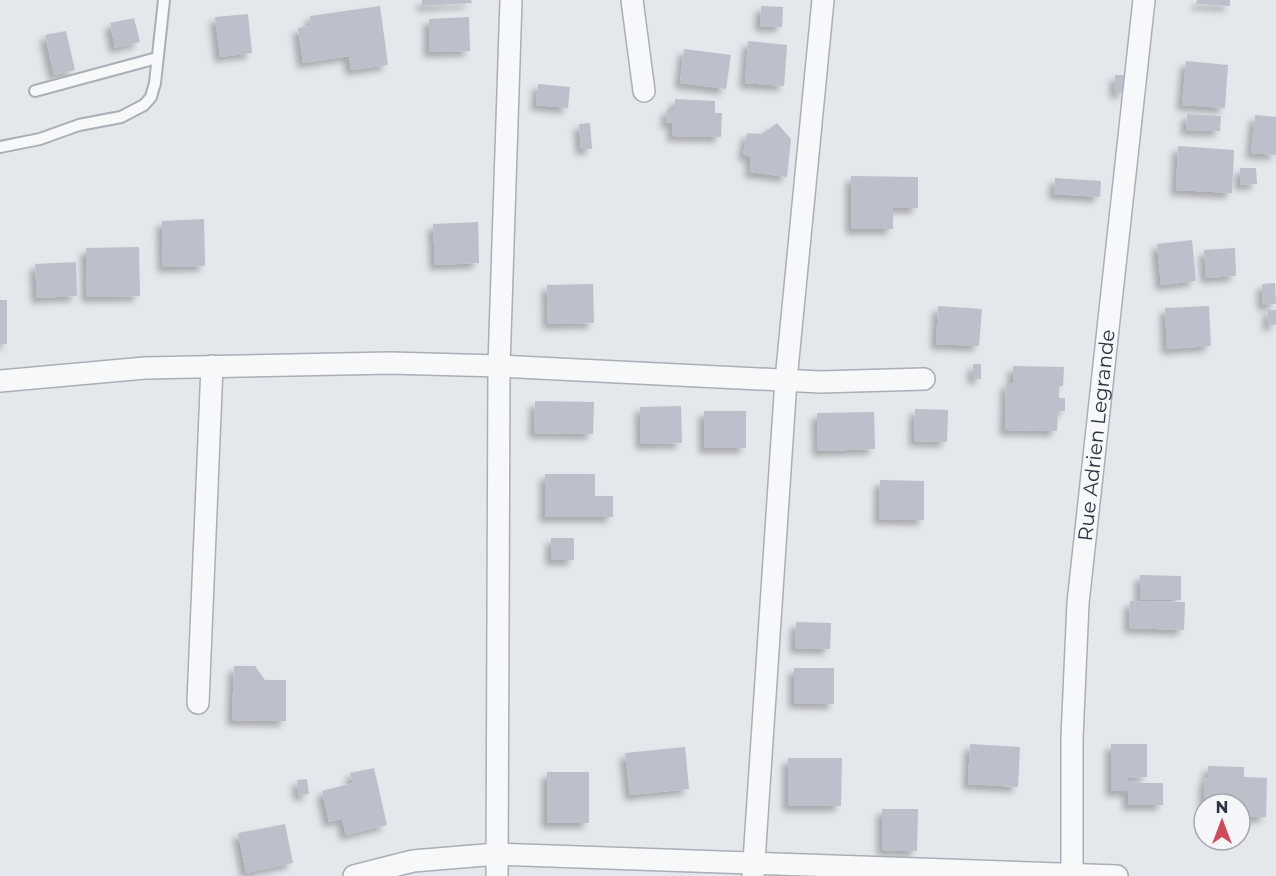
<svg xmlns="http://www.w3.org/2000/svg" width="1276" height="876" font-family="Montserrat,sans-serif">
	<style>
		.building { fill: #bbc0ca; filter: url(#shadow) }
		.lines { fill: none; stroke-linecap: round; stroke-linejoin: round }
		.lane-casing { stroke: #a9aeb7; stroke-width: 14 }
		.street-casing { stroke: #a9aeb7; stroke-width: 24 }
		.lane { stroke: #f7f8fa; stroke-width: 10 }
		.street { stroke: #f7f8fa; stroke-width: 21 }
		.labels { text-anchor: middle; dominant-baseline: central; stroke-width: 5; stroke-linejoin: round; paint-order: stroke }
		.street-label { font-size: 20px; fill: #2b3445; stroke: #f4f6f9 }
	</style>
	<defs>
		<filter id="shadow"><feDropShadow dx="-5.5" dy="5.5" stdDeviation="3" flood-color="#0004"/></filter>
	</defs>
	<rect width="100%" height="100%" fill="#e4e7ec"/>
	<g class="building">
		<polygon points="422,0 471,0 472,3 422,6"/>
		<polygon points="1197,0 1230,0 1230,6 1196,4"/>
		<polygon points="380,6 388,65 351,70 349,56 303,63 298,28 311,26 310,16"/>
		<polygon points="761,6 783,7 782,27 760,26"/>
		<polygon points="248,14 252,53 220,57 215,17"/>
		<polygon points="469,17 470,51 429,52 429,19"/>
		<polygon points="134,18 140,42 115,48 110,23"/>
		<polygon points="66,31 75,70 54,75 45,35"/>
		<polygon points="748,41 787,45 784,86 745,83"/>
		<polygon points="684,49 731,55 726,89 680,83"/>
		<polygon points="1186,61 1228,65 1225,108 1182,105"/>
		<rect x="1115" y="75" width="9" height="18"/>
		<polygon points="538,84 570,87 568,108 536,105"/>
		<polygon points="675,99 715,101 715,113 722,113 721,137 672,136 673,123 666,123 667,109 675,109"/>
		<polygon points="1187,114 1221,116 1220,131 1186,130"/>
		<polygon points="1255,115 1276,117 1276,155 1251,153"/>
		<polygon points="590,123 592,149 581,149 579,124"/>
		<polygon points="777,123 791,139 787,177 750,172 751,157 743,154 747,133 762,134"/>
		<polygon points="1178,146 1234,150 1232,193 1176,190"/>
		<polygon points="1240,168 1256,168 1257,184 1240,185"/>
		<polygon points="851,176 918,177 918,208 893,208 893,229 851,229"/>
		<polygon points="1055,178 1101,181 1100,197 1054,194"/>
		<polygon points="204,219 205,266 163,267 162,221"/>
		<polygon points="478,222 479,263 435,265 433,224"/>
		<polygon points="1192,240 1196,281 1161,285 1157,244"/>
		<polygon points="139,247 140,296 87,297 86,248"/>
		<polygon points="1235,248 1236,276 1206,278 1204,250"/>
		<polygon points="76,262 77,296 37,298 35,264"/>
		<polygon points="1275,283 1276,304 1263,305 1262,284"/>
		<polygon points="593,284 594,323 548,324 547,285"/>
		<rect x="0" y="300" width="7" height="44"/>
		<polygon points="938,306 982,309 979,346 936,344"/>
		<polygon points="1209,306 1211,346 1167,349 1165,308"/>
		<rect x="1268" y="310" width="8" height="15"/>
		<rect x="973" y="364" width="8" height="15"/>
		<polygon points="1013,366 1064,367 1063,386 1059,386 1059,398 1065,398 1065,411 1058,411 1057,431 1005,430 1006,383 1013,383"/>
		<polygon points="535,401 594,402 593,434 534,433"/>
		<polygon points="681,406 682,443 641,444 640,407"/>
		<polygon points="915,409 948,410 947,442 914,441"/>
		<rect x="704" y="411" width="42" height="37"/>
		<polygon points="874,412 875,449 818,451 817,413"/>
		<polygon points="545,474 595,474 595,496 613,496 613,517 545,517"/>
		<polygon points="880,480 924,481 924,520 879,519"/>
		<rect x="551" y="538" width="23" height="22"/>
		<polygon points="1140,575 1181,576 1181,600 1140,599"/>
		<polygon points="1130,601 1185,602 1184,630 1129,628"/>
		<polygon points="796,622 831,623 830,649 795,648"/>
		<polygon points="234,666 255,666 265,680 286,680 286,721 232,720"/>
		<polygon points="794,668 834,668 834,704 794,703"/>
		<polygon points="970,744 1020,747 1018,787 968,784"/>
		<polygon points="1111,744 1147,744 1147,777 1128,778 1128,783 1163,783 1163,805 1128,805 1128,791 1111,791"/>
		<polygon points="685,747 689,789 630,795 625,753"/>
		<polygon points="788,758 842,758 841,806 788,806"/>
		<polygon points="1208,766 1244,767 1244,777 1267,778 1266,817 1240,817 1240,804 1204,804 1205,777 1208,777"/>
		<polygon points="374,768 387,825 346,835 342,819 329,822 322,791 353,783 350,773"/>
		<rect x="547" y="772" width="42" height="51"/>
		<polygon points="307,779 309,794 299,796 297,780"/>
		<polygon points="882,809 918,809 917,851 882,850"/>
		<polygon points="285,824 293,863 246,873 238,833"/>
	</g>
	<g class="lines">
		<defs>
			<g id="lane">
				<polyline points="35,91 157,58"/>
				<polyline points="0,147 40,139 79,125 121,117 144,105 151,97 155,83 164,0"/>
			</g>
			<g id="street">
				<polyline points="632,0 644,91"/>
				<polyline points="0,381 145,368 390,363 499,366 820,382 924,379"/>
				<polyline points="198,703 212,366"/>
				<path id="s1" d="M1072,874v-136l6,-135 66,-603"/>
				<polyline points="354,876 413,861 497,854 1117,876"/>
				<polyline points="497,876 499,366 511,0"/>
				<polyline points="753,876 786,380 823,0"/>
			</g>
		</defs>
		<use href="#lane" class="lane-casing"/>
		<use href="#street" class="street-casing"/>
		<use href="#lane" class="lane"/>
		<use href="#street" class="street"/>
	</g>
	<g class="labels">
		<g class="street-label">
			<text stroke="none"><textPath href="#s1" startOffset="440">Rue Adrien Legrande</textPath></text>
		</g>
	</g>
	<g transform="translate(1222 822)"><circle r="28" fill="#f4f6f9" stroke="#a4a8b1" stroke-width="1.5"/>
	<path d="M0-4.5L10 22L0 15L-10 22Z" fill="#d1495b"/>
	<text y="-9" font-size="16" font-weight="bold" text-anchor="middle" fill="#2b3445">N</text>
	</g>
</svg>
